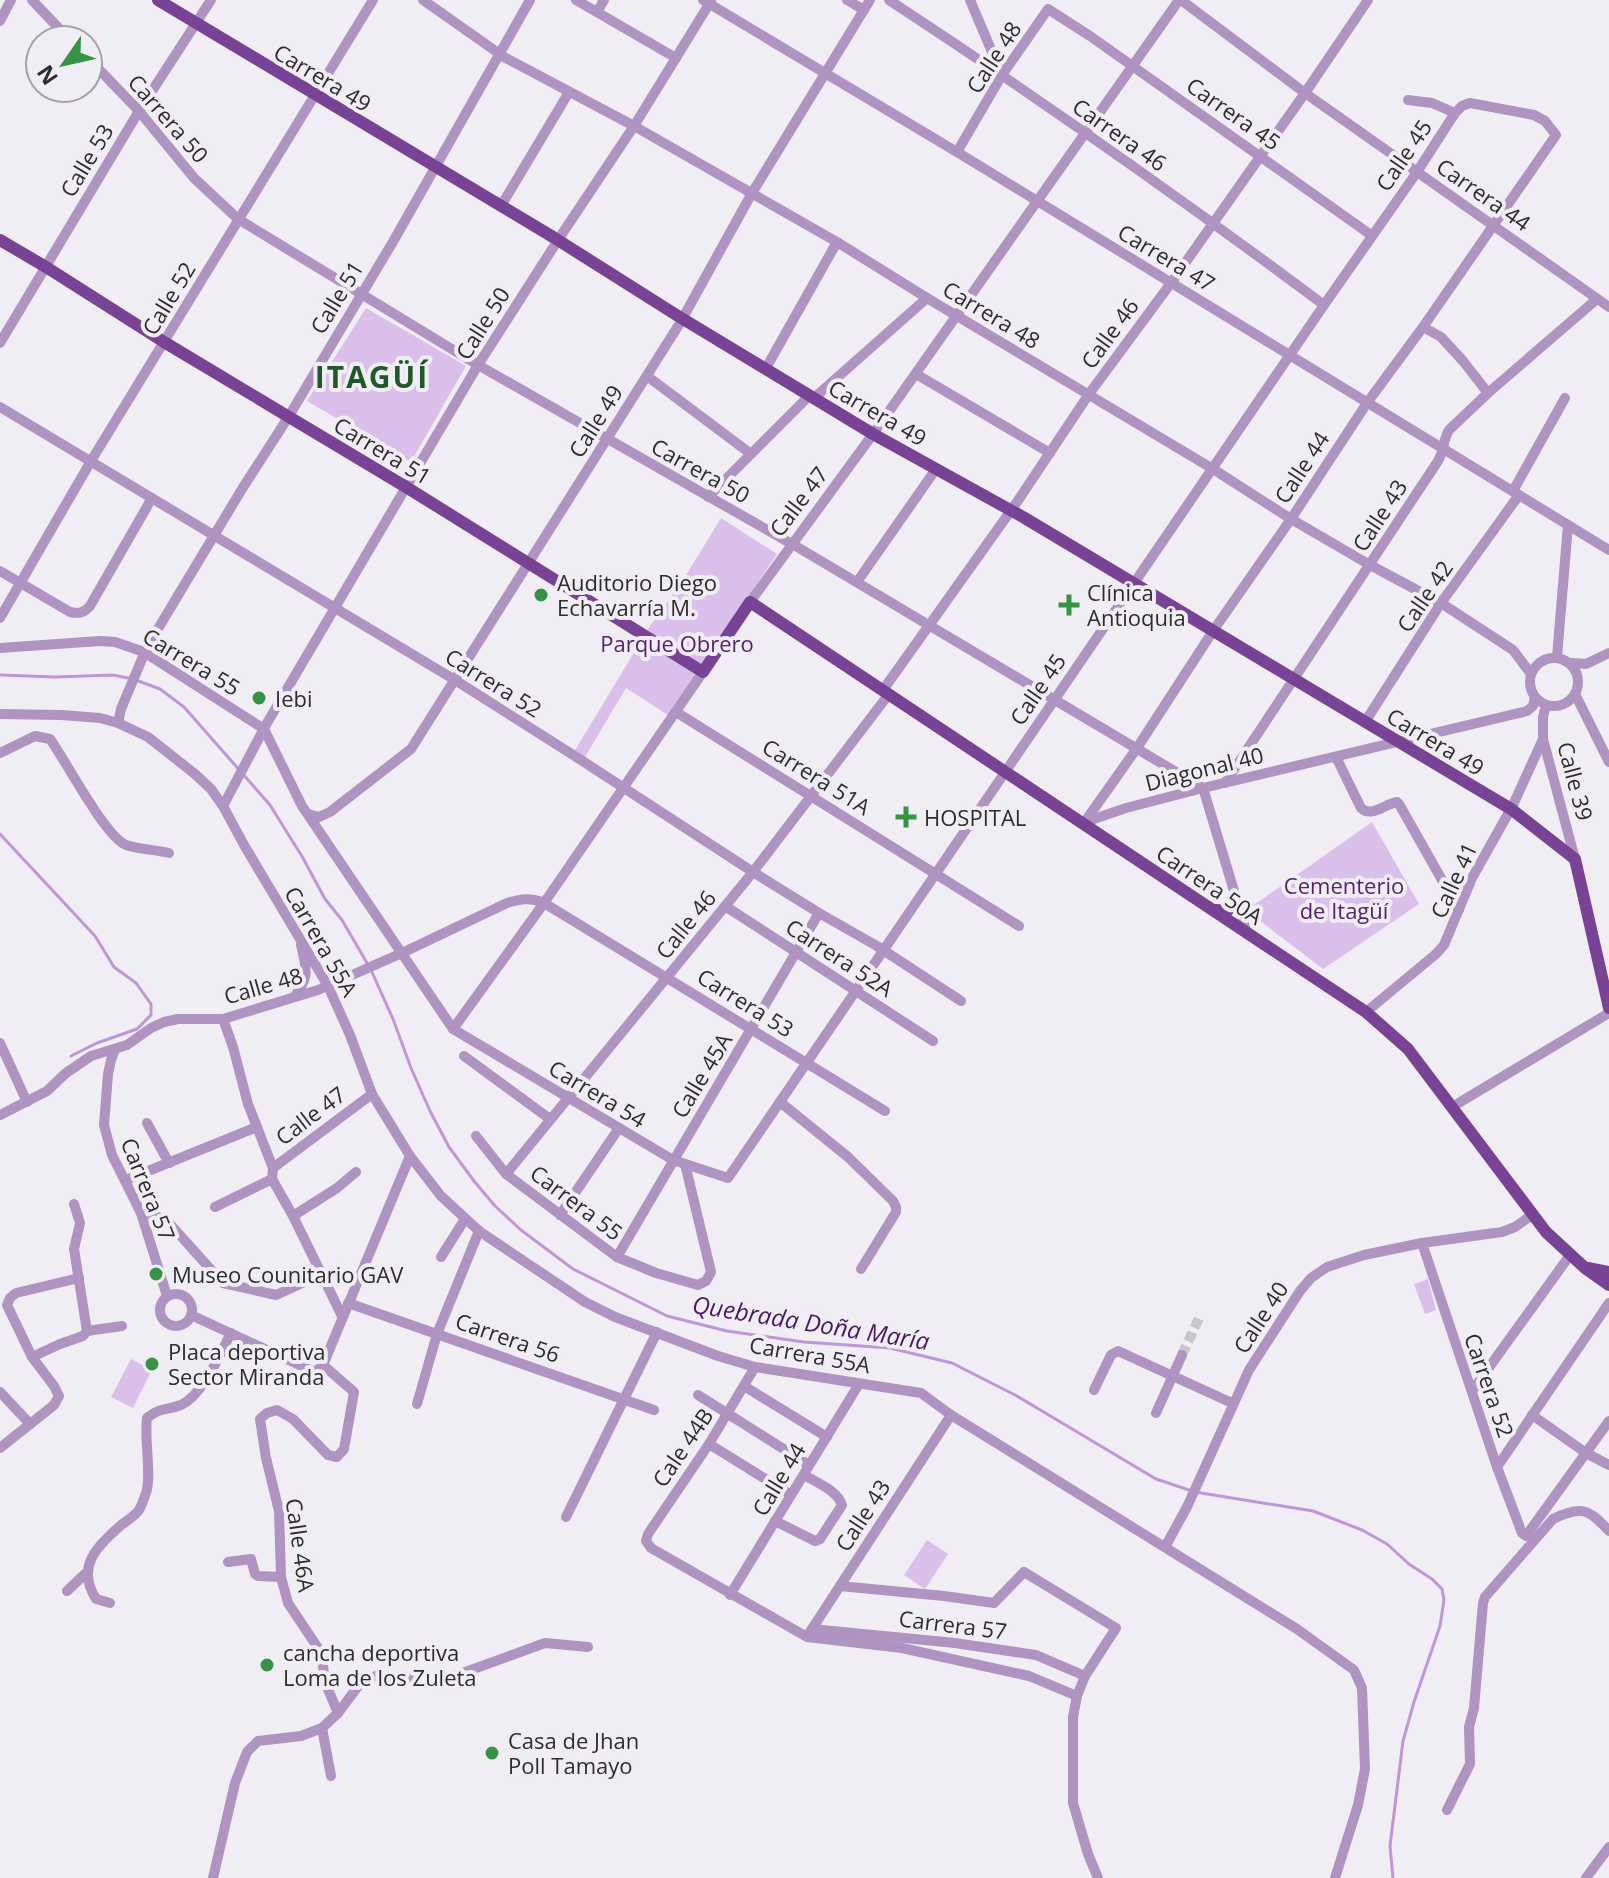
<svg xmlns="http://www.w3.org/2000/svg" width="1609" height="1878" font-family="'Open Sans',sans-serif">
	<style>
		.green { fill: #dabfeb }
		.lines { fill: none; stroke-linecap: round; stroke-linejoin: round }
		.stream { stroke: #bf96d8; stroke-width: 3 }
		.minor-tunnel { stroke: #cac6cd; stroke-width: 10; stroke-dasharray: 10 5; stroke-linecap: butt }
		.minor { stroke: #af93c1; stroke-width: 10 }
		.major { stroke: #784395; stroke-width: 12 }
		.poi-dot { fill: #369244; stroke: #f1edf4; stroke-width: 3 }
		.labels { text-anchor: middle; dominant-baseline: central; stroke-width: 8; stroke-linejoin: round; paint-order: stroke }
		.street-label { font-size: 22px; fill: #2e2c2f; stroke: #f1edf4 }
		.poi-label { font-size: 22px; fill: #2e2c2f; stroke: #f1edf4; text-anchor: start }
		.park-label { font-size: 22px; fill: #552270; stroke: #f1edf4 }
		.water-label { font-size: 24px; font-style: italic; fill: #4c1866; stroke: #f1edf4 }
		.district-label { font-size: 30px; font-weight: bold; letter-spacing: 2px; fill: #1f5927; stroke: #f1edf4 }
	</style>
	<rect width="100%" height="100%" fill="#f1edf4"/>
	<g class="green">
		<polygon points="366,308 466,366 411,462 307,401"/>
		<polygon points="721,518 777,554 668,715 626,688 585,757 574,752 650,626 688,572"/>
		<polygon points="1372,822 1419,904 1323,969 1259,920 1254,905"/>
		<polygon points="1428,1279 1436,1310 1425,1314 1414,1284"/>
		<polygon points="131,1359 152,1370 133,1408 111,1397"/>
		<polygon points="927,1540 948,1554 925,1589 904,1575"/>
	</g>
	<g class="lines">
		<g class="stream">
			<polyline points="0,675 55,677 113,675 133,679 160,689 184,707 270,805 303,858 325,899 342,920 367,963"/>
			<polyline points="0,834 95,936 114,967 136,983 151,1004 151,1015 137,1029 97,1043 71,1056"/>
			<polyline points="371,970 393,1019 411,1068 430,1111 449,1147 474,1181 495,1206 521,1230 573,1269 667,1316 727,1331 804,1342 890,1348 952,1363 1015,1395 1156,1479 1195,1492 1313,1511 1362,1530 1387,1544 1409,1564 1432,1579 1442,1589 1444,1600 1440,1626 1414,1702 1403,1741 1390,1846 1393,1878"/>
		</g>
		<polyline class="minor-tunnel" points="1182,1355 1199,1318"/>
		<g class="minor">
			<polyline points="32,0 70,40"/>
			<polyline points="423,0 504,57 634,126 837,242 927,298 1213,469 1291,519 1370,565 1441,603 1513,650 1531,674"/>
			<polyline points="576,0 676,58"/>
			<polyline points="703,0 957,152 1609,550"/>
			<polyline points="847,0 864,10"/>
			<path d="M889,0c148,97 293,199 435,305"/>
			<polyline points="970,0 1001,73"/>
			<polyline points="1181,0 1305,93 1609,307"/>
			<polyline points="597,12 604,0"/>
			<polyline points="0,21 11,0"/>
			<polyline points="88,58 139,111 194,178 238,219 478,365 799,548 1203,788 1247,934"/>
			<polyline points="1408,100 1432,103 1455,113"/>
			<polyline points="957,152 1002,75 1048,9 1090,36 1371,235"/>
			<polyline points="501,206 569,92"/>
			<polyline points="1423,327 1441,337 1463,361 1488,393"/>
			<polyline points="0,343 139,111 211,0"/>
			<polyline points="766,368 837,242"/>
			<polyline points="916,374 1050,453"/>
			<polyline points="647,376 751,454"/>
			<polyline points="814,398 927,298"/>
			<polyline points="0,407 455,680 581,760 753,872 819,913 877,946 961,1001"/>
			<polyline points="1513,491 1565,398"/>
			<polyline points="708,497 810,395"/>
			<path d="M0,571l70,41c9,2 14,1 20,-6l62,-108"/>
			<polyline points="857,582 936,469"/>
			<polyline points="750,602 873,434 1179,0"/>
			<polyline points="0,618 91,461 373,0"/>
			<polyline points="0,648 100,641 115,642 144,652 264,729"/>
			<polyline points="1557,657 1568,525"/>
			<circle cx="1554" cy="682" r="24"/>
			<polyline points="1571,663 1586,664 1609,653"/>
			<polyline points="883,690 1017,502 1089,394 1171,283 1305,93 1368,0"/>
			<polyline points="1575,694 1609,762"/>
			<polyline points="1546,705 1543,717 1543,739 1575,859"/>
			<polyline points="676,712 1019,926"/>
			<polyline points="0,714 61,715 100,718 118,723 148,737 195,774 211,789 223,806 244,845 328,986 350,1035 372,1094 410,1156 441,1196 479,1231 585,1302 615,1317 718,1356 755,1367 921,1393 951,1415 1297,1629 1354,1670 1362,1688 1365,1769 1358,1805 1335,1878"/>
			<polyline points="1365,722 1441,603 1519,495"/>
			<polyline points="118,723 121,709 147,647 242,489 289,416 394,240 530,0"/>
			<polyline points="264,729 302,806 453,1029 673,1160 728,1178 1324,305 1417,172 1455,113 1462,106 1470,103 1534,115 1545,121 1556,135 1423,327 1367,403 1291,519 1213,631 1137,748 1084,823"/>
			<path d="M0,753l35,-17 15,3c16,22 54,96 76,106 11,4 31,5 43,8"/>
			<path d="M1336,757l25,51c11,10 23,-4 36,-6l2,2 60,106"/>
			<path d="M1225,783l213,-322c6,-10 5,-21 11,-31l39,-37 109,-94"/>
			<polyline points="223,806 267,723 478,365 558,240 634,126 711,1"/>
			<polyline points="308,814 319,817 330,812 411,749 680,323 752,193 870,0"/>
			<polyline points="1085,822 1126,808 1203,788 1527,711 1533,706 1535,697"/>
			<polyline points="725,906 933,1041"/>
			<path d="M294,997c17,-21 12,-28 7,-52"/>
			<polyline points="1366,1012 1436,954 1444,945 1472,878 1513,805 1543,739"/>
			<polyline points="223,1019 233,1047 248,1104 273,1168 272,1179 293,1216 342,1316"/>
			<polyline points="453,1029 544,903 703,672"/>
			<polyline points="0,1043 27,1102"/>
			<polyline points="115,1049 111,1060 108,1074 104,1125 112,1155 141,1213 167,1296"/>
			<polyline points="464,1056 550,1119"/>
			<polyline points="780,1102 848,1157 893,1201 896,1207 896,1212 861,1269"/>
			<polyline points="1452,1107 1609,1013"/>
			<path d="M0,1115l47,-24 19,-18 25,-17 36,-11 24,-17 13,-6 14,-3h45l95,-29 84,-37 105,-50c14,-4 23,-6 37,0l341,208"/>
			<polyline points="147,1123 169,1163"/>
			<polyline points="476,1136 506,1174 617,1257 656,1273 698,1285 706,1281 711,1272 685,1164"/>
			<polyline points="273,1168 372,1094"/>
			<polyline points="506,1174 753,872 889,694"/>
			<polyline points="126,1180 257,1127"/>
			<polyline points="215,1207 272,1179"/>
			<polyline points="141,1213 153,1214 169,1223 223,1283 276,1295 322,1274"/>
			<polyline points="560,1215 619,1128"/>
			<polyline points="293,1216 337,1188 356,1172"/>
			<polyline points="1422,1243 1497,1467 1522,1533 1526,1536 1609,1421"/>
			<polyline points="441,1257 465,1219"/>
			<polyline points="617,1257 819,913"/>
			<circle cx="176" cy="1310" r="16"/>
			<polyline points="348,1303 654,1410"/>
			<polyline points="191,1315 315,1372 323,1365 410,1156"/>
			<polyline points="87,1331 122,1326"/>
			<polyline points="32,1357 60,1344 83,1336 87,1331 74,1249 80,1223 74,1204"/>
			<polyline points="323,1365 354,1392 344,1449 337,1457 328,1455 293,1419 277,1410 267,1413 260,1419 266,1458 279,1511 281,1577 288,1603 318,1648 323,1665 325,1682 338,1713"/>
			<polyline points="755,1367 709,1444 648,1534 646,1541 651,1548 807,1637 902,1648 1029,1676 1077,1696"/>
			<polyline points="744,1386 827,1437"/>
			<polyline points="1094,1390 1111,1355 1118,1351 1232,1403"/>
			<polyline points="1472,1391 1570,1255"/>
			<polyline points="0,1392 30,1424"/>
			<polyline points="698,1395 809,1465"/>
			<polyline points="417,1404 437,1334 479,1231"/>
			<polyline points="1156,1413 1182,1355"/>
			<polyline points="1532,1415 1586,1453 1609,1465"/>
			<polyline points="709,1444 791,1495"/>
			<polyline points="0,1448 54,1405 59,1396 54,1386 32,1357 7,1305 10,1298 16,1293 79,1278"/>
			<polyline points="1497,1467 1609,1303"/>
			<polyline points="566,1517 657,1332"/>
			<path d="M775,1521l40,20 5,-2 22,-34c-5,-15 -25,-22 -38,-30"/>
			<polyline points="1165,1547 1187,1507 1249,1370 1300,1291 1311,1278 1327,1267 1364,1255 1422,1243 1502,1232 1515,1227 1532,1215"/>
			<polyline points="228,1562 251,1559 255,1574 258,1576 281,1577"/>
			<polyline points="840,1586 944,1596 994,1603 1024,1572 1116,1628 1085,1676 1077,1696 1073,1717 1073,1803 1088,1854 1098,1878"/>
			<polyline points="67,1591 86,1573"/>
			<polyline points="730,1595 859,1384"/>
			<path d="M110,1603l-14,-4c-20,-32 0,-52 24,-73 6,-5 15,-10 19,-16 3,-5 5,-12 7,-17 6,-16 -2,-54 1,-75 15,-12 19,-7 34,-13 22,-10 39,-51 50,-72"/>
			<polyline points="812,1629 955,1643 1036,1655 1085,1676"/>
			<polyline points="810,1632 951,1415"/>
			<polyline points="322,1728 331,1776"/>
			<path d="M1447,1810l23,-46 -1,-37 5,-19 9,-105 2,-6 68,-78c28,-14 36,-10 56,12"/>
			<polyline points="213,1878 235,1783 247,1752 258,1741 301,1736 322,1728 338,1713 359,1685 377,1675 432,1681 446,1679 545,1643 588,1647"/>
			<polyline points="1586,1878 1609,1847"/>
		</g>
		<g class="major">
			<polyline points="158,0 553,237 678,316 873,434 1023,517 1511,809 1575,859 1609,1008"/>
			<polyline points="0,240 46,267 164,342 406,487 703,672 750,602 1366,1012 1408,1049 1546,1232 1585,1268 1609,1285"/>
			<polyline points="1216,910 1227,911 1238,901"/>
			<polyline points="1588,1268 1609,1272"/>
		</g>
	</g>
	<g class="poi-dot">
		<circle cx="541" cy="595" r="8"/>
		<path d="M1065 593h8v8h8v8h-8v8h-8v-8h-8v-8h8z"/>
		<circle cx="259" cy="698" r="8"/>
		<path d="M902 805h8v8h8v8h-8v8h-8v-8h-8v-8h8z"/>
		<circle cx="156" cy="1274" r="8"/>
		<circle cx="152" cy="1364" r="8"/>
		<circle cx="267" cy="1665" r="8"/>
		<circle cx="492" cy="1753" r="8"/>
	</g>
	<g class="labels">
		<g class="street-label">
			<text transform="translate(993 57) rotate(-57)">Calle 48</text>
			<text transform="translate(323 77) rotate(31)">Carrera 49</text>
			<text transform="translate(1234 113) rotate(35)">Carrera 45</text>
			<text transform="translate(169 118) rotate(49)">Carrera 50</text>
			<text transform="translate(1120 134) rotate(35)">Carrera 46</text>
			<text transform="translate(1403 155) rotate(-56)">Calle 45</text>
			<text transform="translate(86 160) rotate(-59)">Calle 53</text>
			<text transform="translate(1484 194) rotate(35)">Carrera 44</text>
			<text transform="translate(1167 257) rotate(31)">Carrera 47</text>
			<text transform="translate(336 297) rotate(-59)">Calle 51</text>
			<text transform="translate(168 298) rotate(-59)">Calle 52</text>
			<text transform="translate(992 314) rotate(31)">Carrera 48</text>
			<text transform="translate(482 323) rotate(-58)">Calle 50</text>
			<text transform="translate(1109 333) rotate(-54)">Calle 46</text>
			<text transform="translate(878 412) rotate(30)">Carrera 49</text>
			<text transform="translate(595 421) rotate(-58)">Calle 49</text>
			<text transform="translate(383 450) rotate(31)">Carrera 51</text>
			<text transform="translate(1301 467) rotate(-57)">Calle 44</text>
			<text transform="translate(701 470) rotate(29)">Carrera 50</text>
			<text transform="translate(798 501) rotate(-53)">Calle 47</text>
			<text transform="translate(1379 515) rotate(-57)">Calle 43</text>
			<text transform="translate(1424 596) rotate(-56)">Calle 42</text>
			<text transform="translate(192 661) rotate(31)">Carrera 55</text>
			<text transform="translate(494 682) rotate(32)">Carrera 52</text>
			<text transform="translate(1037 689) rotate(-56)">Calle 45</text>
			<text transform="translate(1436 741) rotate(31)">Carrera 49</text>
			<text transform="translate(1204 768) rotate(-14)">Diagonal 40</text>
			<text transform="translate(817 776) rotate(32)">Carrera 51A</text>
			<text transform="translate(1576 781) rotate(75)">Calle 39</text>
			<text transform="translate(1453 880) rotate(-65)">Calle 41</text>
			<text transform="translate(1210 884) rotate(34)">Carrera 50A</text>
			<text transform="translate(685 924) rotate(-51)">Calle 46</text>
			<text transform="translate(322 941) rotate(60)">Carrera 55A</text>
			<text transform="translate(840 957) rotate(33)">Carrera 52A</text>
			<text transform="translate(263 985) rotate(-16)">Calle 48</text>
			<text transform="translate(746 1002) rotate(32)">Carrera 53</text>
			<text transform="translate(701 1075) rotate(-59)">Calle 45A</text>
			<text transform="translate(598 1093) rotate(31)">Carrera 54</text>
			<text transform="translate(310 1115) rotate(-37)">Calle 47</text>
			<text transform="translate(149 1189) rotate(68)">Carrera 57</text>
			<text transform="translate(577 1202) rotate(37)">Carrera 55</text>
			<text transform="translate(1260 1317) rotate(-57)">Calle 40</text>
			<text transform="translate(508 1337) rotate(19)">Carrera 56</text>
			<text transform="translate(810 1354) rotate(10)">Carrera 55A</text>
			<text transform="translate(1490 1385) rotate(71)">Carrera 52</text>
			<text transform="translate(682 1447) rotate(-56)">Cale 44B</text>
			<text transform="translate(778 1479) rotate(-59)">Calle 44</text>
			<text transform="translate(862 1515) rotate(-57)">Calle 43</text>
			<text transform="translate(301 1545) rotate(82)">Calle 46A</text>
			<text transform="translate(953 1624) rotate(7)">Carrera 57</text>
		</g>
		<g class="poi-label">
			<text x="557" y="582">Auditorio Diego<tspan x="557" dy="25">Echavarría M.</tspan></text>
			<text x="1087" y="592">Clínica<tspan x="1087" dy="25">Antioquia</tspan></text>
			<text x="275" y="698">Iebi</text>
			<text x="924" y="817">HOSPITAL</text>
			<text x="172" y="1274">Museo Counitario GAV</text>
			<text x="168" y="1351">Placa deportiva<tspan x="168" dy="25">Sector Miranda</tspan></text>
			<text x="283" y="1652">cancha deportiva<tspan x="283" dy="25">Loma de los Zuleta</tspan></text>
			<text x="508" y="1740">Casa de Jhan<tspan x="508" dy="25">Poll Tamayo</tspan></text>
		</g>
		<g class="park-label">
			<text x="677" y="643">Parque Obrero</text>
			<text x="1344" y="885">Cementerio<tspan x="1344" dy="25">de Itagüí</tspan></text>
		</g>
		<g class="water-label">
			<text transform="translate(811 1322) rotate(9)">Quebrada Doña María</text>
		</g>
		<g class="district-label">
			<text x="372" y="376">ITAGÜÍ</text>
		</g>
	</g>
	<g transform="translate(64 64) rotate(236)"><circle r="38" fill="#f1edf4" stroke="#a3a0a5" stroke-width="2"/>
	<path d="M0-6L14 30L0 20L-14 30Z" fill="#369244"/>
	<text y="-12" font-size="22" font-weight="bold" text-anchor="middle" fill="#2e2c2f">N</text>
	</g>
</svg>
